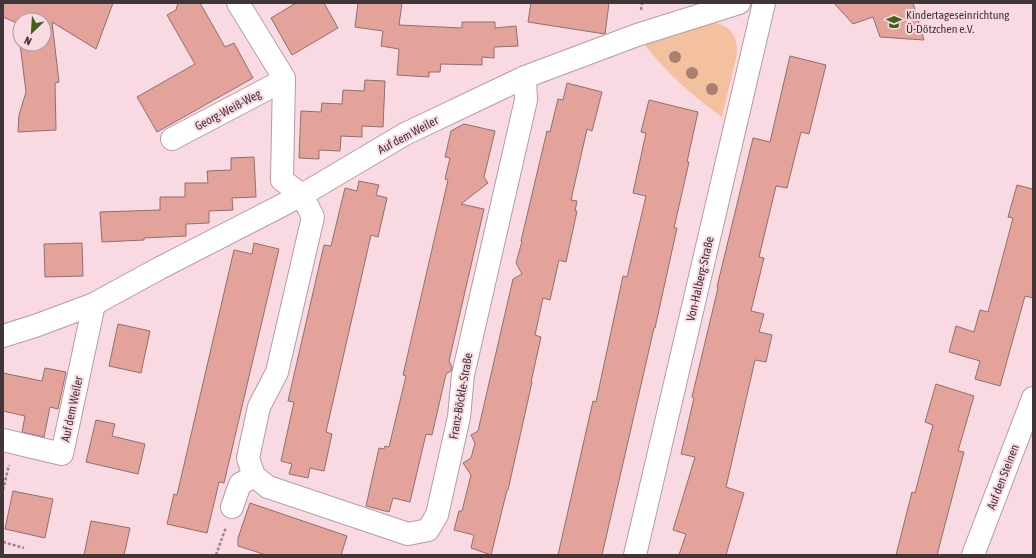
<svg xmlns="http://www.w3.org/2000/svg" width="1036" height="558" font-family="'Asap Condensed',sans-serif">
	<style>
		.green { fill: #f3c0a0 }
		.building { fill: #e4a39a; stroke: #8d706c }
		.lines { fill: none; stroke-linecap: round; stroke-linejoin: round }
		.minor-casing { stroke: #b89ba2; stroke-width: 24 }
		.path { stroke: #9c868b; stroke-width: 2.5; stroke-dasharray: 3 2; stroke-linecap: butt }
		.minor { stroke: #fff; stroke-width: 22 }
		.tree { fill: #a97f6d }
		.labels { text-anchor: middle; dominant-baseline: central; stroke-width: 4; stroke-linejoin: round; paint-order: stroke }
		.poi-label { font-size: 12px; fill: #423538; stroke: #fadae2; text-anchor: start }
		.street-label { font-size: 12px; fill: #423538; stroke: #fadae2 }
	</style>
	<rect width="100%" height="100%" fill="#fadae2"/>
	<path class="green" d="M710,22c19,2 28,13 27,32l-15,63c-30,-21 -55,-44 -78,-73l57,-20z"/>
	<g class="building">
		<polygon points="3,3 113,3 96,49 52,22 59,82 55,83 56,130 18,132 19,115 26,92 20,44 44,44 44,20 20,20 20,41 17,23 3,17"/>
		<polygon points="178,3 200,3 225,47 234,43 253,78 157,132 137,97 195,64 167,15 176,10"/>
		<polygon points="296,3 324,3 338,28 292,55 271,18"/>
		<polygon points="358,3 402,3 399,25 462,28 462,22 495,22 495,28 516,26 518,46 494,47 494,58 482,57 482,65 441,64 440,72 429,72 429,77 397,75 399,49 381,46 383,31 355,27"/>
		<polygon points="531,3 609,3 605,34 528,22"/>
		<polygon points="834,3 913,3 924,40 880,37 873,17 853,24"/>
		<polygon points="790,56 826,65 809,134 801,132 787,188 776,186 759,257 764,258 751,311 764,314 759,332 772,335 766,362 755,360 726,487 744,493 726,555 679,555 686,534 673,530 695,457 681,454 694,398 692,397 718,288 717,287 753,138 770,142"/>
		<polygon points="365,80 385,81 383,127 362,126 362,137 341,136 340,151 319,150 319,159 299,158 301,111 321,112 322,103 342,104 343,90 364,91"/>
		<polygon points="567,83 602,92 592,131 587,129 571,200 577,201 575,211 577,211 566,262 559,260 550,300 543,298 535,335 541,337 531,382 532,382 508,490 507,490 491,555 471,548 474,535 454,530 459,511 462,511 471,475 463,463 471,458 475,443 471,435 478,431 513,279 522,274 516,263 522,241 521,241 547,131 550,132 558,99 563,100"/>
		<polygon points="649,100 698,112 687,162 689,162 674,228 677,228 655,328 654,328 602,555 558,555 593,401 596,402 623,276 627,277 646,196 633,193 646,133 641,132"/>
		<polygon points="464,124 495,131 484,177 488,183 461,204 484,209 449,361 452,367 451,371 446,374 432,435 426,434 410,502 393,498 389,512 366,506 379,448 384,449 385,446 389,447 406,376 403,375 448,180 445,179 450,158 445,157 451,131"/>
		<polygon points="254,157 256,197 232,198 233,210 209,211 209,223 186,224 186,236 144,238 144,240 102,242 100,212 160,210 160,197 185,197 185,183 208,183 207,171 231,170 231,158"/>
		<polygon points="359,181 379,185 376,195 387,198 378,237 371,235 326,432 332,434 324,471 310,468 308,478 289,474 292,464 281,461 294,402 288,401 324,245 331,246 345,188 357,191"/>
		<polygon points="1017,185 1033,189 1033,298 1025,296 1000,386 975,379 980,361 949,352 956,326 974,332 980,310 988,312 1013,218 1008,217"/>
		<polygon points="82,243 83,276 45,277 44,244"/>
		<polygon points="254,243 279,249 224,483 219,482 207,533 167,524 174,494 177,495 234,250 252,254"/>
		<polygon points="118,324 150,331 141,373 109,366"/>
		<polygon points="45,368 66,372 58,409 50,407 44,437 22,432 25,416 3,411 3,373 42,381"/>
		<polygon points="936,384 974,396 958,451 964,452 937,555 896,555 912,492 915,493 933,425 925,422"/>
		<polygon points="96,420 115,424 112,436 145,444 138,474 86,462"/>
		<polygon points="13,491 53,499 45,538 5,529"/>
		<polygon points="250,503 347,536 341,555 266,555 238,546 238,538"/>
		<polygon points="91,521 130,528 124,555 84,555"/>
	</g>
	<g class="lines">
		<defs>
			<g id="minor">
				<polyline points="172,139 284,80"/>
				<polyline points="3,336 35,326 94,304 160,268 302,195 405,134 525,77 637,35 739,3"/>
				<polyline points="3,440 62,454 94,304"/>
				<polyline points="254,476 268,487 408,534 428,530 437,515 459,417 463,375 526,100 525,77"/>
				<polyline points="232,507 240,484 254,476 248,458 259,407 277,372 313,217 302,195 282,180 284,78 238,3"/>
				<polyline points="635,555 764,3"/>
				<polyline points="973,555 1033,398"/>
			</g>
		</defs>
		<use href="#minor" class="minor-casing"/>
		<g class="path">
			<polyline points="641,10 642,3"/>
			<polyline points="3,490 9,465"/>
			<polyline points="3,542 24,548"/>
			<polyline points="216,555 226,527"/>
		</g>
		<use href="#minor" class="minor"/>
	</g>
	<g class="tree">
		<circle cx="675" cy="57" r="6"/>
		<circle cx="692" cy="73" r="6"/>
		<circle cx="712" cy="89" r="6"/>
	</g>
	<defs>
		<symbol id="school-bare" viewBox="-9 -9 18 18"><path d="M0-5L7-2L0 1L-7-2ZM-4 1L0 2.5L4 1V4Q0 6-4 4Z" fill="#406219" stroke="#fadae2" stroke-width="2.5" paint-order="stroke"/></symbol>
	</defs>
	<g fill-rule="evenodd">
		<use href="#school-bare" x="883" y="11" width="22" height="22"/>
	</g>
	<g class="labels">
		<g class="poi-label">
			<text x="906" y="15">Kindertageseinrichtung<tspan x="906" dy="14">Ü-Dötzchen e.V.</tspan></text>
		</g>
		<g class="street-label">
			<text transform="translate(228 110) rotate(-28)">Georg-Weiß-Weg</text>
			<text transform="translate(408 135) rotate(-28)">Auf dem Weiler</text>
			<text transform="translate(700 279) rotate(-77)">Von-Halberg-Straße</text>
			<text transform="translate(461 396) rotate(-80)">Franz-Böckle-Straße</text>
			<text transform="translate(72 409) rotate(-78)">Auf dem Weiler</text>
			<text transform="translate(1003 477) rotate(-69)">Auf den Steinen</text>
		</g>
	</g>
	<rect width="1036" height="558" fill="none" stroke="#423538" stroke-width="8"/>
	<g transform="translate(32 32) rotate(205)"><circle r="19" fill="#fadae2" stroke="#b0989e"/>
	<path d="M0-3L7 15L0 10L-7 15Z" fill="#406219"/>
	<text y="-6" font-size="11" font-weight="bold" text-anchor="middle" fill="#423538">N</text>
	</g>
</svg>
